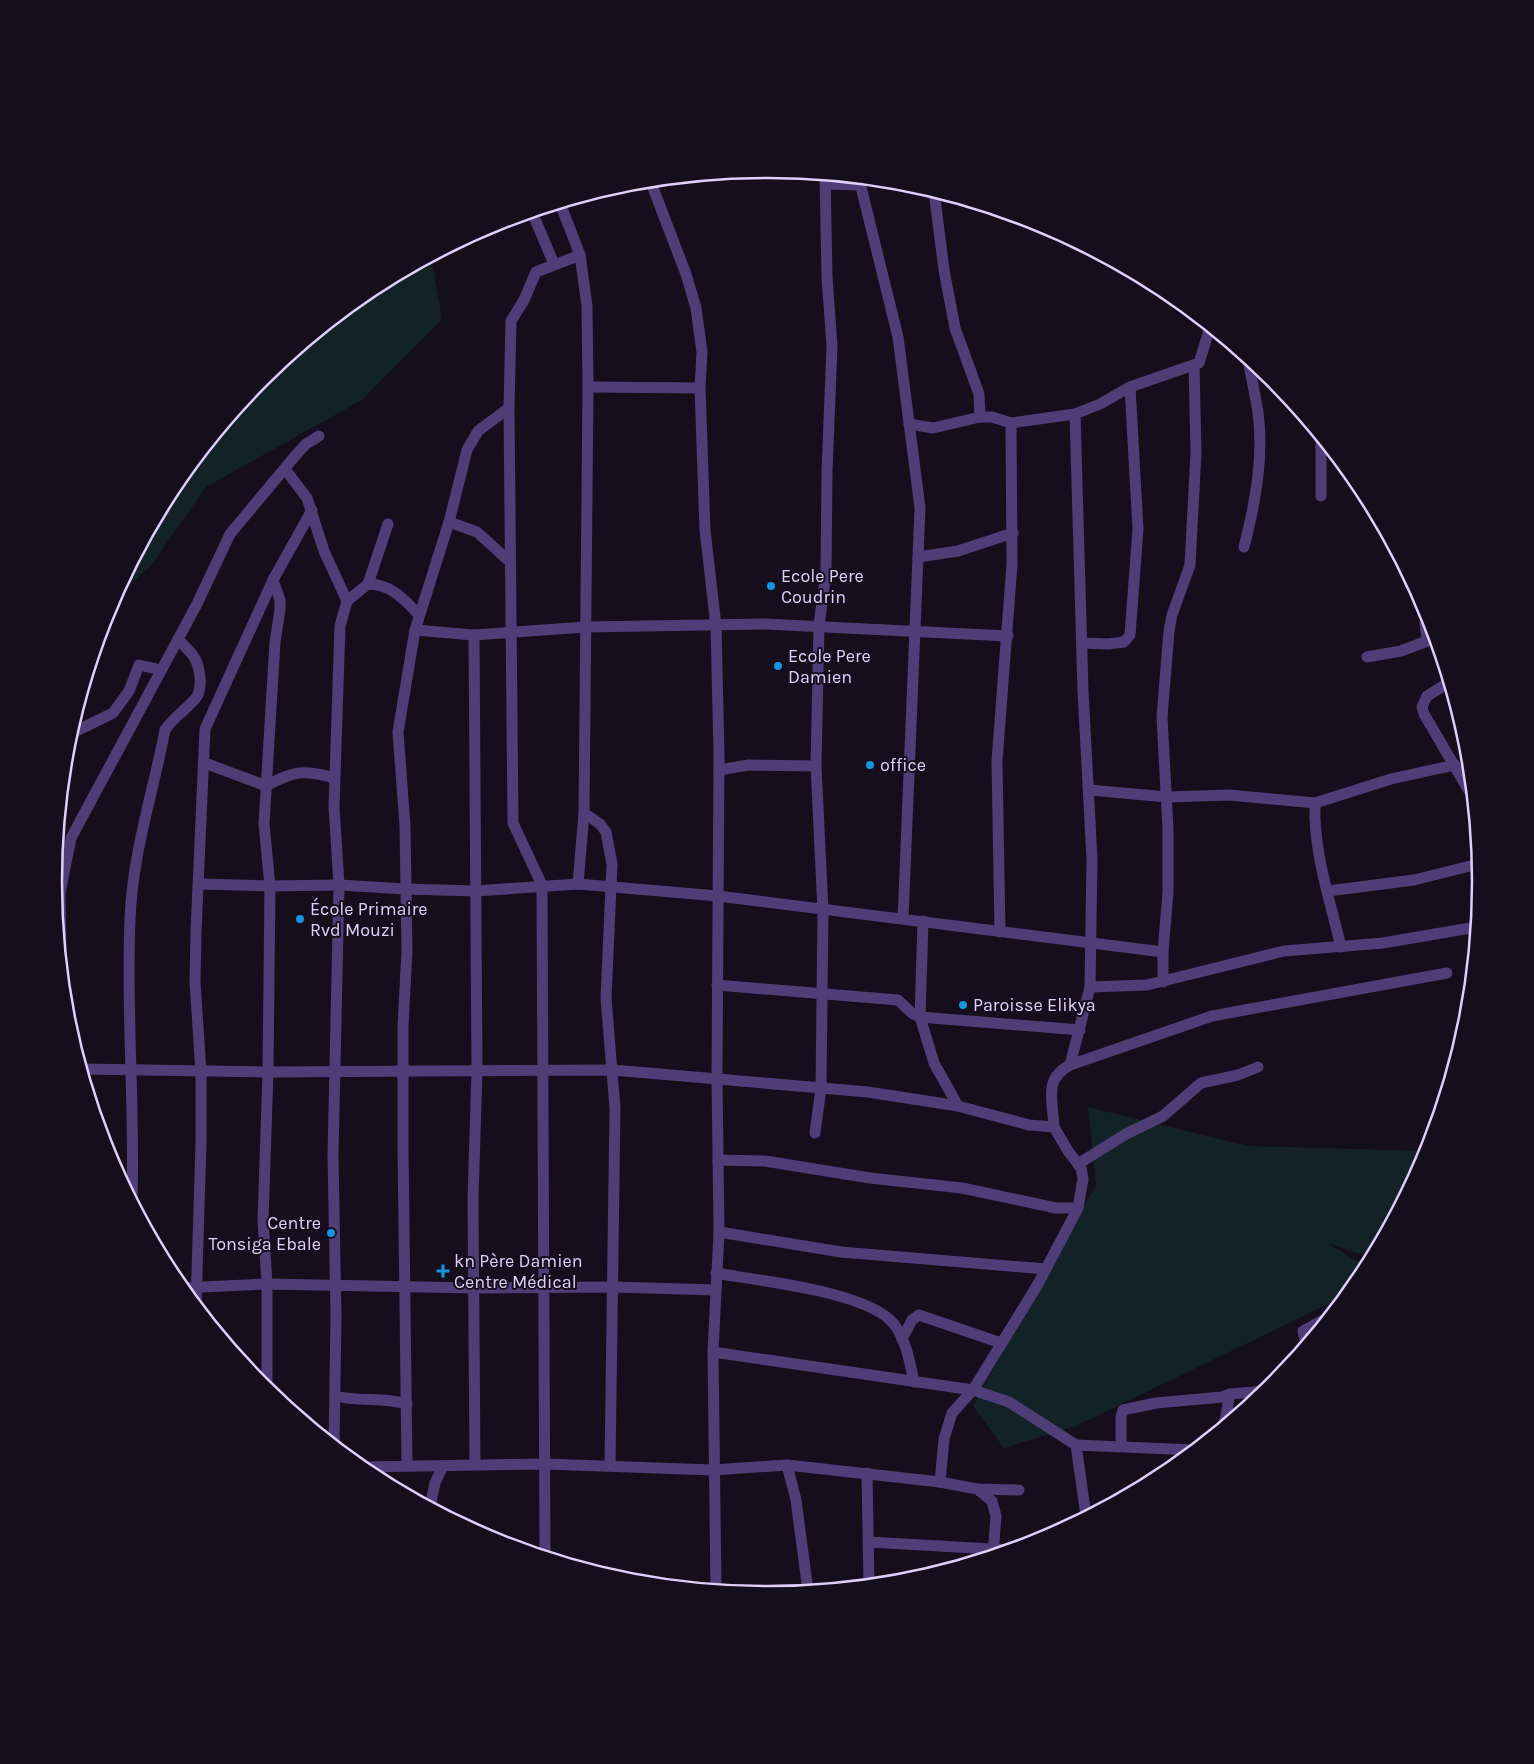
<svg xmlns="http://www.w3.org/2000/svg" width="1534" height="1764" font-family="Karla,sans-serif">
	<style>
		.green { fill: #122227 }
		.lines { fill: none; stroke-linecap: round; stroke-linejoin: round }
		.minor { stroke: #4f3d78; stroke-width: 11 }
		.poi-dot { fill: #1695e0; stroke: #150e1d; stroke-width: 2 }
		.labels { text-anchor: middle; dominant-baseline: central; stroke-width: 4; stroke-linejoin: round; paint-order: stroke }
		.poi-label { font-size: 18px; fill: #e0cffa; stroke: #150e1d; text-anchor: start }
		.rim { fill: none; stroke: #e0cffa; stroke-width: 2.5 }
	</style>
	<rect width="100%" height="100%" fill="#150e1d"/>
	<g class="green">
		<polygon points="431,257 442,319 362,400 206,487 150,567 114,598 174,486 263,377 371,289"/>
		<polygon points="1088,1107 1248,1146 1427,1151 1371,1258 1328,1243 1366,1267 1347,1295 1076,1426 1004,1448 973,1406 1096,1185"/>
	</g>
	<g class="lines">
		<g class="minor">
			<polyline points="650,180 686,274 696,308 702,352 700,388 705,530 716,626 719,754 717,1078 719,1232 713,1352 716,1590"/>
			<polyline points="826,184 858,185 861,187 898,337 920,508 903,919"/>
			<polyline points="934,191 944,270 955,328 979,394 980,417"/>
			<polyline points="560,203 580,255 587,306 588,387 584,813 578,884"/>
			<polyline points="532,212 554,264"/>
			<polyline points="588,387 700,388"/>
			<polyline points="909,424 933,428 980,417 992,417 1011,423 1075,414 1100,404 1130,387 1199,363 1210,327"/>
			<polyline points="1321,438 1321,496"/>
			<polyline points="285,469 307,498 324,551 347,601"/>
			<polyline points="449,522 477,532 509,561"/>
			<path d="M1244,547c11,-43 20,-89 14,-135 -3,-18 -7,-36 -10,-53"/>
			<polyline points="918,557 958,551 1013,533"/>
			<path d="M368,584c23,0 36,15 51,31"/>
			<polyline points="1427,612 1425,623 1427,640"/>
			<polyline points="415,630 474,635 585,627 765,624 1008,636"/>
			<polyline points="474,635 477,1071 473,1199 475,1464"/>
			<polyline points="1082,643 1108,644 1124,642 1130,635 1138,529 1130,387"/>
			<polyline points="1367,657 1401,651 1435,638"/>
			<polyline points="1448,683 1427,696 1422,707 1424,714 1472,796"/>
			<polyline points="70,734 113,713 129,691 139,665 161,670"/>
			<path d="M205,763l61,23c27,-15 38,-17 68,-8"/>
			<polyline points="719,770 748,765 816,766"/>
			<polyline points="1089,790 1168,797 1229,795 1315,803 1391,779 1455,765"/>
			<path d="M1315,803c-2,48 15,97 26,144"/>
			<polyline points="584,813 600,824 606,832 612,864 606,998 615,1108 610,1465"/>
			<polyline points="200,884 270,886 339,885 406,889 475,891 578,884 718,896 1163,952"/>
			<polyline points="1328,891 1414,880 1478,864"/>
			<polyline points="923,921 920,1017 934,1063 958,1106"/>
			<polyline points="1000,932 997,761 1012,564 1011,423"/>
			<polyline points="61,953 60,893 71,838 197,604 230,534 295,456 306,444 319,436"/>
			<polyline points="1163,982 1163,952 1168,892 1168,829 1162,717 1169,631 1172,615 1190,565 1196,453 1194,365"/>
			<polyline points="717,985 898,1000 913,1014 920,1017 1080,1030"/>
			<polyline points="1090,987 1147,985 1284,951 1383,943 1476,927"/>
			<polyline points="1070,1065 1212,1016 1447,973"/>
			<polyline points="82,1069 268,1072 613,1070 868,1092 958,1106 1029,1125 1054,1127 1068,1151 1081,1168 1083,1179 1078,1208 1038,1284 973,1390 952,1413 944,1439 940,1482"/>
			<path d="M1054,1127c-1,-26 -11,-48 16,-62l20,-78 2,-128 -9,-168 -8,-277"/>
			<polyline points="815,1133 821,1088 823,911 816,766 819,625 826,573 827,472 832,346 827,277 825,174"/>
			<polyline points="718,1160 765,1161 870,1178 962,1188 1056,1208 1078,1208"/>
			<polyline points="1078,1164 1126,1134 1163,1116 1201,1083 1238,1075 1258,1067"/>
			<path d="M132,1199c3,-93 -6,-186 -2,-279 2,-65 23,-127 35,-190 8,-13 20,-19 30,-31 9,-10 5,-35 -3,-45 -4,-5 -10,-10 -14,-15"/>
			<polyline points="719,1232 841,1252 1046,1269"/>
			<path d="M716,1273c42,8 151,18 178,51 12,16 16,39 20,58"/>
			<polyline points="182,1288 267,1284 475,1288 614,1287 716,1290"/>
			<polyline points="196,1305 201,1143 201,1072 195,982 196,932 205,729 273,580 312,510"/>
			<polyline points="902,1339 912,1320 919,1315 1001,1343"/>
			<polyline points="1306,1344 1303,1331 1327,1318"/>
			<polyline points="713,1352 973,1390 1009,1402 1076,1445"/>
			<polyline points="267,1390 267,1284 263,1220 268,1072 270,886 264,824 275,642 280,610 280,600 273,580"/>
			<path d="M335,1396c24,6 49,1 72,8"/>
			<polyline points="1224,1425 1230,1394 1266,1391"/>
			<polyline points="334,1445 336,1317 333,1155 339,885 334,807 340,626 347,601 368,584 388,524"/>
			<polyline points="1121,1445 1121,1417 1123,1410 1156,1403 1222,1397 1230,1394"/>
			<polyline points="787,1465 796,1500 808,1591"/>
			<polyline points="407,1466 403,1147 403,1026 407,951 405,826 398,732 415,630 449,522 467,450 478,431 509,408"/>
			<polyline points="361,1467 545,1464 713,1470 787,1465 940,1482 977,1489 992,1501 996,1516 993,1555"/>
			<polyline points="867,1473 869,1585"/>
			<polyline points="977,1489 1019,1490"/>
			<polyline points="431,1502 435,1483 443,1466"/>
			<polyline points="1086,1516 1076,1445 1194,1450"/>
			<polyline points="869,1542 1009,1550"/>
			<polyline points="545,1557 542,885 513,823 509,408 511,321 524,300 536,272 580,255"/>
		</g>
	</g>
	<g class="poi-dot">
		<circle cx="771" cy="586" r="5"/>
		<circle cx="778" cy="666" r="5"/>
		<circle cx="870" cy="765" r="5"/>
		<circle cx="300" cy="919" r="5"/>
		<circle cx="963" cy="1005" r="5"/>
		<circle cx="331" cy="1233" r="5"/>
		<path d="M440.5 1263.5h5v5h5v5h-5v5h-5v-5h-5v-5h5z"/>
	</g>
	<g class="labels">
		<g class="poi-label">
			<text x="781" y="576">Ecole Pere<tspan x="781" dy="21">Coudrin</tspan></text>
			<text x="788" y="656">Ecole Pere<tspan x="788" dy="21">Damien</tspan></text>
			<text x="880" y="765">office</text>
			<text x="310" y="909">École Primaire<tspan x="310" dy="21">Rvd Mouzi</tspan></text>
			<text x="973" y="1005">Paroisse Elikya</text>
			<text x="321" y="1223" text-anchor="end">Centre<tspan x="321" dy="21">Tonsiga Ebale</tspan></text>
			<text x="454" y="1261">kn Père Damien<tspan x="454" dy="21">Centre Médical</tspan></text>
		</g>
	</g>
	<path d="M0 0H1534V1764H0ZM766 178H768A704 704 0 0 1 1472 882V882A704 704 0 0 1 768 1586H766A704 704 0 0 1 62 882V882A704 704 0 0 1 766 178Z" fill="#150e1d" fill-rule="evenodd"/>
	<path class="rim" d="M766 178H768A704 704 0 0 1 1472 882V882A704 704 0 0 1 768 1586H766A704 704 0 0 1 62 882V882A704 704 0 0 1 766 178Z"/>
</svg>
